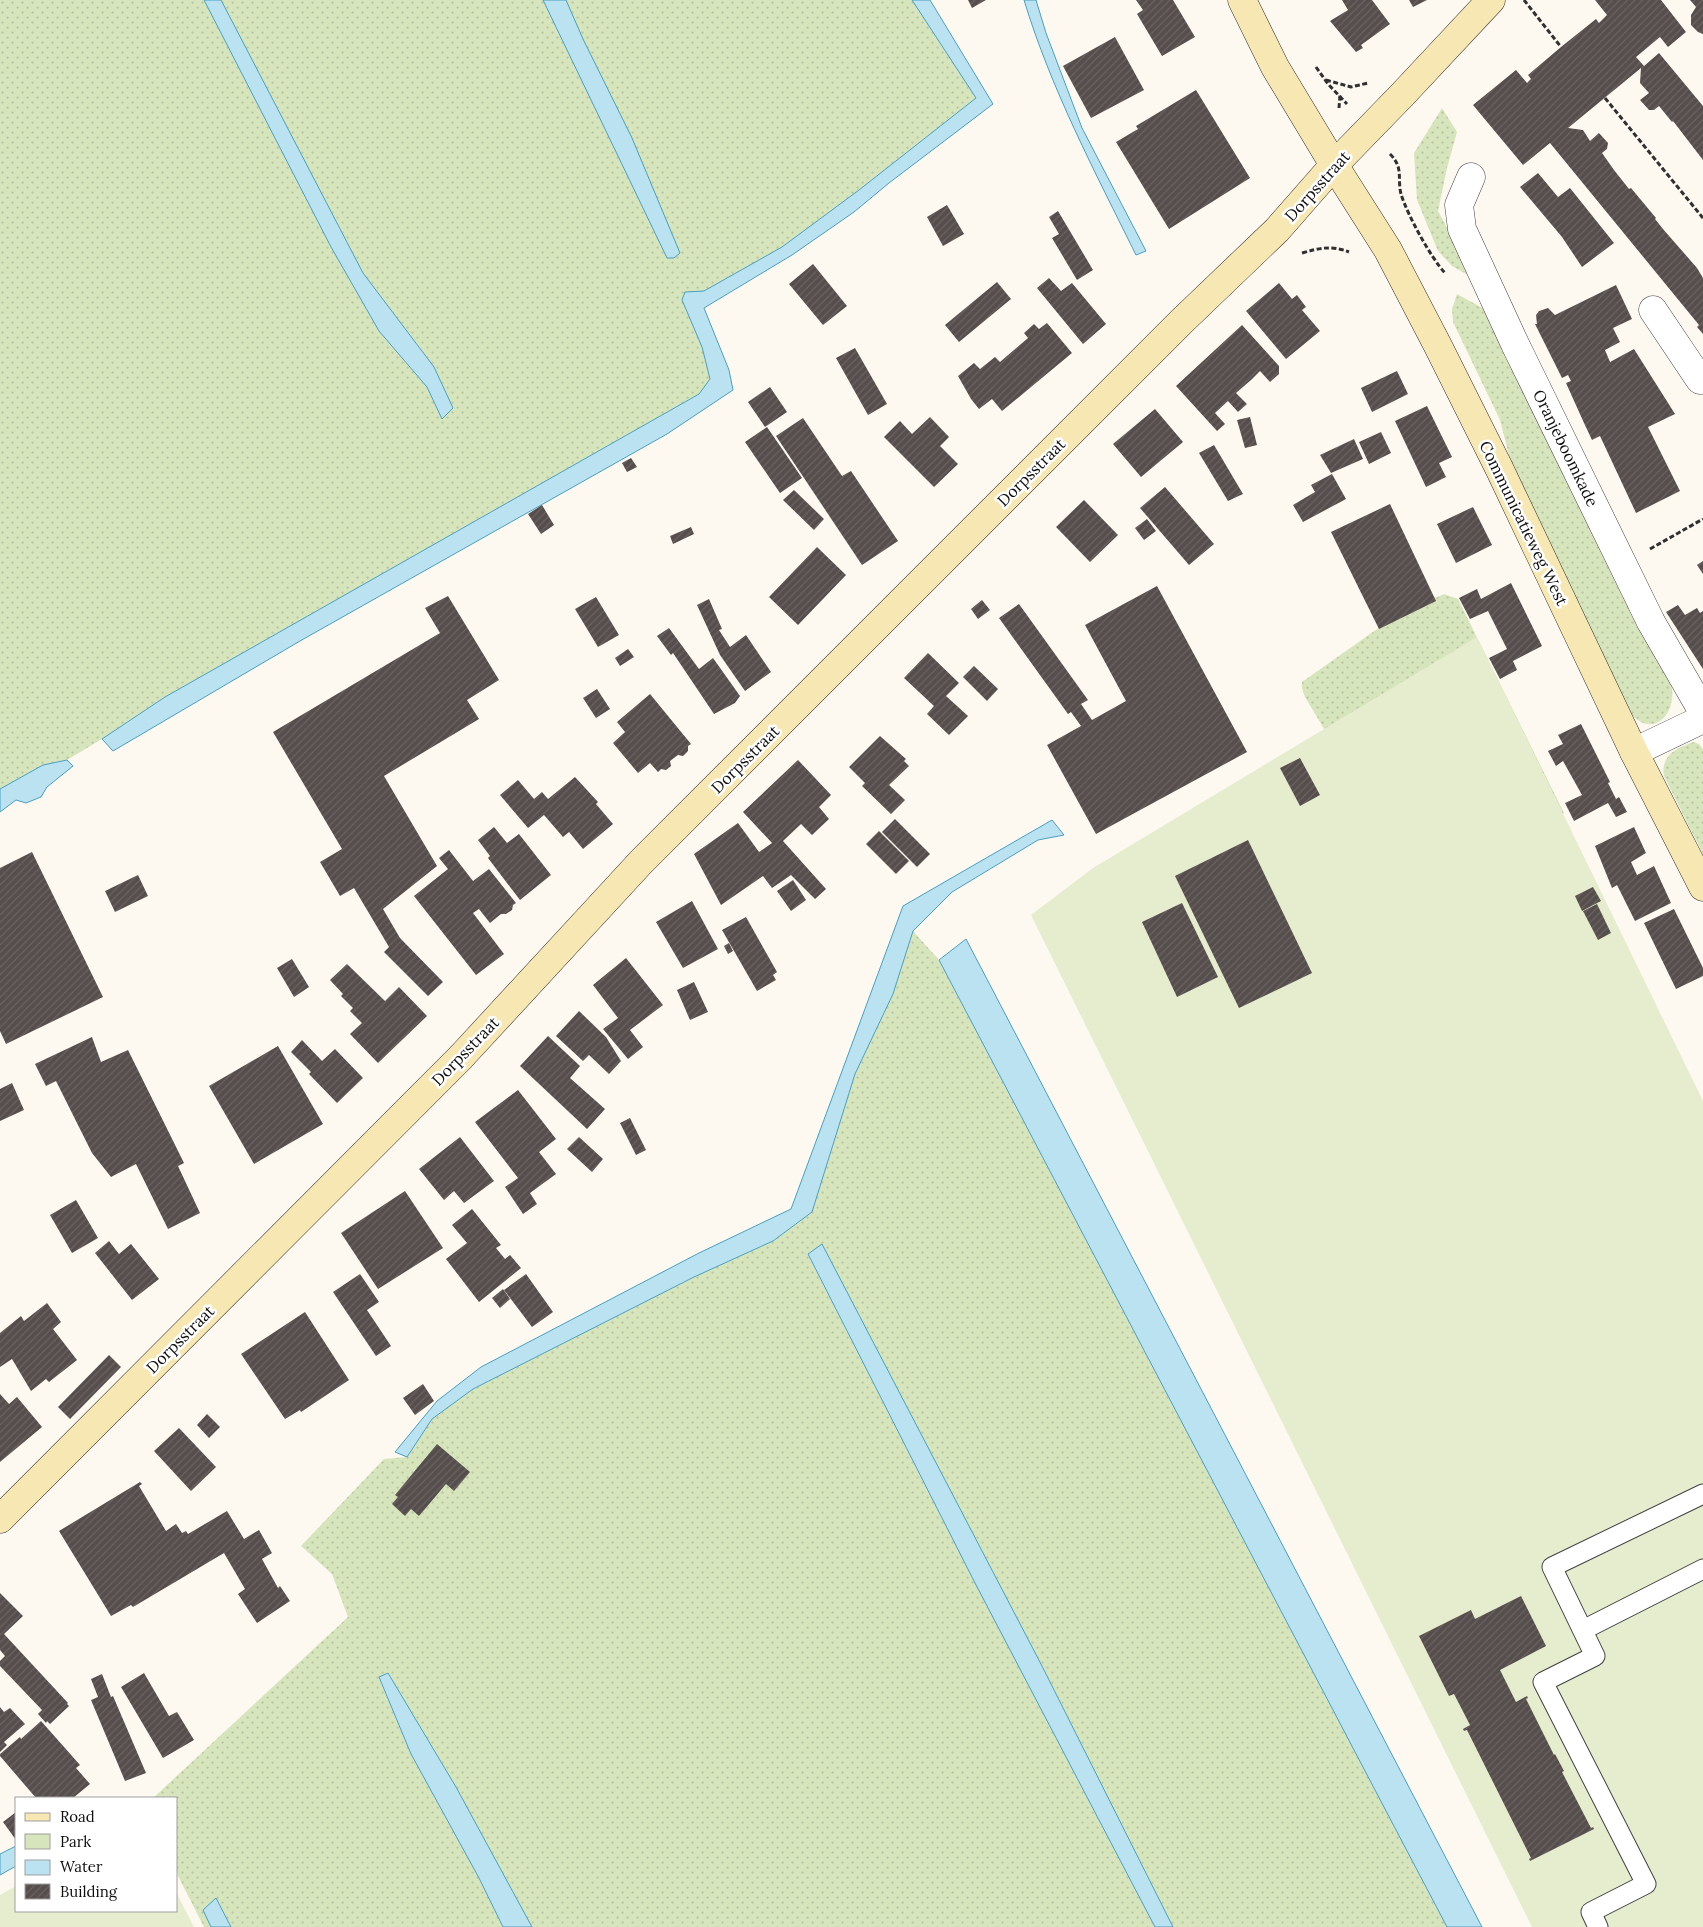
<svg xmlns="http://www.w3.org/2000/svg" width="1703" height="1927" font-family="Lora,serif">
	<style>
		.green { fill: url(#green-dots) }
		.pitch { fill: #e6edce }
		.water { fill: #bae2f0; stroke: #499fc0 }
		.building { fill: url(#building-hatch) }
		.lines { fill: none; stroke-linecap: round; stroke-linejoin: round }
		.lane-casing { stroke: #414141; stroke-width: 21 }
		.street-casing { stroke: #414141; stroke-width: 29 }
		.secondary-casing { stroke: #303030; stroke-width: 29 }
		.path { stroke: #303030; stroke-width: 3; stroke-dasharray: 5 2.5; stroke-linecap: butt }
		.lane { stroke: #fff; stroke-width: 19 }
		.street { stroke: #fff; stroke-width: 28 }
		.secondary { stroke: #f7e7b2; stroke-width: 28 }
		.labels { text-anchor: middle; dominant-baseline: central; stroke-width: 5; stroke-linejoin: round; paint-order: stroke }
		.street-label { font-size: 16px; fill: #0e0e0e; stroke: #fff }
	</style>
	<defs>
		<pattern id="green-dots" width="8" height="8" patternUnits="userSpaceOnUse" patternTransform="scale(1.25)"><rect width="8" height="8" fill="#d7e5bd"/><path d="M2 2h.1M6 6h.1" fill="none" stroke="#b7c3a1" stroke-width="1.8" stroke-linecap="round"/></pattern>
		<pattern id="building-hatch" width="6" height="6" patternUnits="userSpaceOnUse" patternTransform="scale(1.25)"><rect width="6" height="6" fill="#564e4c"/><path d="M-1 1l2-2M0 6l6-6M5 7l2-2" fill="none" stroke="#696361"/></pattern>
	</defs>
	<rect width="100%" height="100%" fill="#fdf9f1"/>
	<g class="green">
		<polygon points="0,0 204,0 331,247 379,331 427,387 442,419 453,408 434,367 363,273 221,0 543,0 667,258 566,0 912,0 976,98 859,190 782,247 704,292 689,292 682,300 702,347 710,379 699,394 165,697 102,739 67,760 43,765 0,789"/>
		<polygon points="1442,108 1457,132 1447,168 1438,211 1475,279 1452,266 1438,251 1417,200 1414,153"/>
		<path d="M1457,294l31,17 183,373c7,25 -14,55 -38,32l-94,-190 -28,-63 -11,-43 -47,-98 -1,-13z"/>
		<polygon points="1444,594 1458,599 1564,813 1525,833 1324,729 1305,697 1302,688 1302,682 1380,627 1436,596 1435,598"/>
		<path d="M1694,742l5,2 4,5v105l-39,-78c-4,-20 13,-29 30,-34z"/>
		<polygon points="913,931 939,960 1447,1927 1173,1927 1042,1666 822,1244 808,1255 975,1583 1155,1927 532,1927 456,1787 388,1673 379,1678 411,1754 479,1878 503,1927 204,1927 176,1872 176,1798 153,1798 348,1617 332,1574 301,1546 384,1459 407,1457 432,1419 473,1389 694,1277 773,1241 812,1212 855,1074 893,994"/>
	</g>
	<g class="pitch">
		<polygon points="1477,637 1703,1101 1703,1927 1532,1927 1031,915 1093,868"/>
		<polygon points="16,1886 16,1911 176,1911 176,1892 194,1927 0,1927 0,1895"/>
	</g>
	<g class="water">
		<polygon points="204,0 221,0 363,273 434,367 453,408 442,419 427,387 379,331 331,247"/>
		<polygon points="543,0 566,0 583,39 632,138 680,253 674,258 667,258"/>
		<polygon points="912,0 930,0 993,104 889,183 854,212 792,255 704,308 729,370 733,390 667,434 300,641 113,751 102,739 165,697 699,394 710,379 702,347 682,300 685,292 704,291 782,247 859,190 976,98"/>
		<path d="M1024,0h12l10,33 36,95 64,123 -10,4c-41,-83 -85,-166 -112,-255z"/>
		<polygon points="67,760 73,766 47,787 41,797 26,803 16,800 0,812 0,789 43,765"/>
		<polygon points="1052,820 1064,835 1038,840 952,892 913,931 893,994 855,1074 812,1212 773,1241 694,1277 473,1389 432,1419 407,1457 395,1452 437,1401 481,1367 699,1253 791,1209 903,906"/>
		<polygon points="966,939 1482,1927 1447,1927 939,960"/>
		<polygon points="822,1244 1042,1666 1173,1927 1155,1927 975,1583 808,1254"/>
		<polygon points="388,1673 456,1787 532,1927 503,1927 479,1878 411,1754 379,1677"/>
		<polygon points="16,1846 16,1866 0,1875 0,1854"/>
		<polygon points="216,1898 231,1927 211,1927 203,1910"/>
	</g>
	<g class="building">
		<polygon points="968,0 986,0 972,8"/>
		<polygon points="1136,0 1173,0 1195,37 1162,56 1137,14 1143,10"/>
		<polygon points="1342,0 1372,0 1390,24 1361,45 1363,48 1356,52 1330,21 1348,10"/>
		<polygon points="1409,0 1427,0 1413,7"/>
		<polygon points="1595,0 1661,0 1686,32 1668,47 1660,37 1636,57 1644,66 1659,53 1703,106 1703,160 1673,121 1672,122 1659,106 1654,110 1649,110 1640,100 1649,93 1640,83 1641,68 1568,128 1583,130 1590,141 1599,133 1608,143 1607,149 1602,153 1614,170 1629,189 1631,188 1656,218 1655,219 1663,229 1697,268 1703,278 1703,334 1697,327 1699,325 1550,143 1523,165 1473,105 1516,70 1527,83 1531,79 1528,75 1561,47 1596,19 1599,23 1607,15"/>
		<polygon points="1690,0 1703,0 1703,34 1698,32 1691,25 1691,15 1696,7"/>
		<polygon points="1115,37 1144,90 1091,118 1063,66"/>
		<polygon points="1196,90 1250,178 1169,229 1116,142 1138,129 1136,126"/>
		<polygon points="1538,173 1558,197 1570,188 1614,243 1582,267 1562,237 1520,187"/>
		<polygon points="947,205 964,234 943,246 927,217"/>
		<polygon points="1058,211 1093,270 1077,280 1052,238 1059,234 1049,217"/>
		<polygon points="813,264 847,306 823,325 789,284"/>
		<polygon points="1049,278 1061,291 1072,283 1106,324 1083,344 1037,288"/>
		<polygon points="997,282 1011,299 959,342 945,325"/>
		<polygon points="1279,283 1292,299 1297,295 1306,307 1302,310 1320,331 1286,359 1246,311"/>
		<polygon points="1616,285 1632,319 1613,328 1620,342 1605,350 1610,362 1634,349 1675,414 1648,427 1680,491 1636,513 1600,436 1592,440 1584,423 1566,383 1571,381 1568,375 1562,378 1535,324 1537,324 1536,315 1539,311 1548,308 1555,315"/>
		<polygon points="1047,323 1072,353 1002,411 992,399 979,409 971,399 958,376 974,363 980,369 995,357 1000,362 1028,338 1024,333 1034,324 1039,329"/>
		<polygon points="1242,325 1279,366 1279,374 1270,382 1260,371 1251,380 1236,393 1247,404 1238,412 1228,401 1215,413 1225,424 1217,431 1176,386"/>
		<polygon points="855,348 887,404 868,415 836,358"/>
		<polygon points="1397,371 1408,394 1372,412 1361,388"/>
		<polygon points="770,387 787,412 765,427 748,402"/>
		<polygon points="1427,406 1452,457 1439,463 1446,477 1426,487 1395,421"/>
		<polygon points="1155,409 1183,442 1141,477 1113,444"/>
		<polygon points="930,417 949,437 940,446 958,464 934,487 884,437 900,421 912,434"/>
		<polygon points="1250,417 1257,445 1245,448 1237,420"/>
		<polygon points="803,418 842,476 851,471 898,541 862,565 776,436"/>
		<polygon points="767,427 802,478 780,493 745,442"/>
		<polygon points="1381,432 1391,453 1369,464 1359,442"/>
		<polygon points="1354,439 1363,459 1331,473 1320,455"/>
		<polygon points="1214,445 1243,494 1228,501 1199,453"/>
		<polygon points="631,458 637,467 627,472 622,463"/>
		<polygon points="1332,474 1346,499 1303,522 1293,505 1315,492 1311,485"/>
		<polygon points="1165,487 1214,544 1189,565 1140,508"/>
		<polygon points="794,490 824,519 814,530 783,500"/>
		<polygon points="1084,500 1118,535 1090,562 1056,527"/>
		<polygon points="1390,504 1436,601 1379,629 1331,532"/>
		<polygon points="542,505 554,525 541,534 528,514"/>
		<polygon points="1473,507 1492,545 1456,563 1437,524"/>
		<polygon points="1147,519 1156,531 1144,540 1135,528"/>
		<polygon points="691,527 694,534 673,544 670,536"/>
		<polygon points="817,547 846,575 798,625 769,597"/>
		<polygon points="1703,561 1703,574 1697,565"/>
		<polygon points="1511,583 1542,646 1513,661 1517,670 1500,679 1489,658 1507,649 1488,611 1470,619 1459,598 1477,589 1481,599"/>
		<polygon points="1157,586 1247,752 1096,834 1047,745 1081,726 1071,712 1068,714 999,618 1019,604 1088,700 1081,704 1092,720 1126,701 1085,625"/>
		<polygon points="448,596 499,680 467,700 479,719 384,776 437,866 383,909 400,938 443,982 428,996 384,952 389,947 354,888 340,896 320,862 342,849 273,732 440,633 425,608"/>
		<polygon points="596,597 619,635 598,647 575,609"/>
		<polygon points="709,599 722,629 719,630 730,647 746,635 771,672 745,691 720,655 697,605"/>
		<polygon points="982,600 990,610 978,619 971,609"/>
		<polygon points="1678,605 1685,615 1697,608 1700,613 1703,611 1703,669 1666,612"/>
		<polygon points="669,628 699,669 713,658 740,696 735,703 714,714 673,653 671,655 657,636"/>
		<polygon points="628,649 634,657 620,666 615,658"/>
		<polygon points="928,653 959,683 946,696 968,716 949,735 927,714 934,706 904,678"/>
		<polygon points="974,666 998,689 987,701 963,677"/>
		<polygon points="597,689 610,709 596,718 583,698"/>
		<polygon points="650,694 691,744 688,746 688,751 683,756 678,755 670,761 671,766 666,770 661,769 658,772 650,763 638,773 613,743 625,732 617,722"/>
		<polygon points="1581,724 1610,782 1608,783 1616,799 1619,797 1627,812 1616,817 1608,803 1574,821 1565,803 1582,795 1563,761 1556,766 1548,751 1563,744 1558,735"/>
		<polygon points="880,736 906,759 904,761 909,766 889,785 905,800 891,814 862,786 865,783 849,767"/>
		<polygon points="1300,758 1320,795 1300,806 1280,768"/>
		<polygon points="798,760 831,795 819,807 829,819 812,835 801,824 783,841 826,889 815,899 791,875 772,888 763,876 721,905 694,854 738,823 759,852 772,843 743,812"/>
		<polygon points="575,777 598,802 596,804 613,824 583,849 569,832 563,837 544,815 528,828 500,795 518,780 534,799 542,792 548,799"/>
		<polygon points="895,819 930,854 917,867 882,832"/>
		<polygon points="494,827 507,843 519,834 551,875 520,900 488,858 490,856 478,840"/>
		<polygon points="1634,827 1646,853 1631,862 1637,875 1654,866 1671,903 1635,921 1617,885 1612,888 1595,846"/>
		<polygon points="879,831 909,861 896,874 866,844"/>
		<polygon points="1248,840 1312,973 1239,1008 1175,876"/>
		<polygon points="449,850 473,881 489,869 516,903 513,905 512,910 506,914 501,914 490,923 479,909 473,913 504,954 476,975 414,896 448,869 439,858"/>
		<polygon points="32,852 103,997 6,1044 0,1031 0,868"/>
		<polygon points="138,875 148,896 115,912 105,891"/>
		<polygon points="793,880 806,900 791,911 777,891"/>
		<polygon points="1593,887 1601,901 1582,911 1575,896"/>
		<polygon points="692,901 718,949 683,968 656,922"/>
		<polygon points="1182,903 1218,977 1177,997 1142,922"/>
		<polygon points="1597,904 1611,933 1598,940 1583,911"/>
		<polygon points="1674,909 1703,968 1703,976 1676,989 1644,923"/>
		<polygon points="746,917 777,972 773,975 776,980 757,991 722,930"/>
		<polygon points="729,943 733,951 728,954 724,946"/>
		<polygon points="626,958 663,1005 630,1030 643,1047 628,1059 603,1029 618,1018 593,985"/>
		<polygon points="292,959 309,987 294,997 277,968"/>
		<polygon points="347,964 385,1001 399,987 427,1016 378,1063 350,1034 362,1023 350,1011 353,1008 341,996 343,994 330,980"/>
		<polygon points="694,982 708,1012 690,1020 677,990"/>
		<polygon points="579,1011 606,1037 621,1061 609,1074 589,1055 583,1061 556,1036"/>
		<polygon points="548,1036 580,1066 570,1078 605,1109 587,1129 520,1066"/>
		<polygon points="92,1037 101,1062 128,1050 184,1163 178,1166 200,1213 168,1229 136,1164 111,1177 92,1153 56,1081 46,1086 35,1064"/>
		<polygon points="302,1040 322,1061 335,1049 363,1078 337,1103 309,1074 311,1072 291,1052"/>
		<polygon points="278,1046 323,1124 254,1164 209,1086"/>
		<polygon points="12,1083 24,1110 0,1121 0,1089"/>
		<polygon points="518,1090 556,1139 539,1152 556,1174 530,1193 537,1204 523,1214 505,1187 518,1178 475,1122"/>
		<polygon points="630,1118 646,1150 636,1155 620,1123"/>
		<polygon points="460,1137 494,1181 464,1203 454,1191 444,1200 419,1169"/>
		<polygon points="579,1137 603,1159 592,1172 567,1149"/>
		<polygon points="405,1191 443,1248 378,1289 341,1233"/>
		<polygon points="76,1200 98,1238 72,1253 50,1215"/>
		<polygon points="472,1209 501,1245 496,1248 505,1259 510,1255 521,1268 479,1302 446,1259 467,1243 452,1225"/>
		<polygon points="109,1241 119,1254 131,1244 159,1279 132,1300 95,1253"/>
		<polygon points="360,1274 379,1302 367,1310 391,1346 376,1356 333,1292"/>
		<polygon points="526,1274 553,1312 532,1327 504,1290"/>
		<polygon points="503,1289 510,1299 500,1308 492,1298"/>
		<polygon points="47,1303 61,1322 53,1329 77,1360 49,1382 46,1379 31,1391 12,1359 0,1367 0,1333 21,1316 24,1321"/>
		<polygon points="305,1312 349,1380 301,1412 300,1410 285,1419 241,1354"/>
		<polygon points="109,1355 121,1367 70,1419 58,1407"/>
		<polygon points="423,1384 434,1401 415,1415 403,1398"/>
		<polygon points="0,1394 9,1404 17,1397 42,1427 0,1462"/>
		<polygon points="207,1414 220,1427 209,1438 197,1425"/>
		<polygon points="179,1428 216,1467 191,1491 154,1451"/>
		<polygon points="437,1444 470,1472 454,1491 446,1484 419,1516 411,1509 405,1516 392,1504 398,1497 395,1495"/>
		<polygon points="140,1482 142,1484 139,1486 166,1531 176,1524 182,1533 186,1531 188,1534 227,1511 244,1539 259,1530 272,1553 262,1559 278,1588 280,1586 290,1601 257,1623 238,1594 245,1589 224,1553 133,1607 131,1605 111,1616 59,1531"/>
		<polygon points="0,1593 23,1616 4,1634 68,1703 67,1704 69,1706 50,1724 47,1721 46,1723 38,1714 42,1710 0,1666 0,1661 5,1656 0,1650"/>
		<polygon points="1521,1596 1546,1646 1500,1670 1516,1702 1527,1696 1528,1698 1526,1699 1554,1755 1555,1754 1564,1771 1562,1772 1591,1828 1593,1827 1594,1829 1530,1861 1529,1859 1531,1858 1467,1730 1464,1731 1463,1729 1470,1725 1454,1694 1449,1696 1419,1636 1471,1610 1475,1619"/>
		<polygon points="144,1673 169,1716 177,1712 194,1740 163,1758 121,1687"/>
		<polygon points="102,1674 111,1697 113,1696 146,1773 125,1781 91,1700 98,1697 91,1679"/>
		<polygon points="0,1707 4,1712 10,1708 25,1724 4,1742 7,1745 0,1752"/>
		<polygon points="41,1721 80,1765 76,1768 90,1784 73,1798 36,1798 0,1756 0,1754 20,1737 21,1739"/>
		<polygon points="16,1812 16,1840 3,1822"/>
	</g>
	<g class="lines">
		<defs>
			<g id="lane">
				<polyline points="1583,1630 1703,1569"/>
				<polyline points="1598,1927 1591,1912 1646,1884 1543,1682 1595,1656 1552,1567 1703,1494"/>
			</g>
			<g id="street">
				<polyline points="1471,177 1459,205 1462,229 1515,344 1651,622 1703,712"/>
				<polyline points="1653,310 1700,380 1703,379"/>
				<polyline points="1634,752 1703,719"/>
			</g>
			<g id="secondary">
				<polyline points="1242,0 1275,67 1334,165 1388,250 1438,346 1499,468 1634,752 1703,887"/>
				<polyline points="0,1519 461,1057 641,862 1182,321 1277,230 1334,165 1403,94 1491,0"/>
			</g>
		</defs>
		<use href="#lane" class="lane-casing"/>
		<use href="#street" class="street-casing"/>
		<use href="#secondary" class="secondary-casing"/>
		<g class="path">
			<polyline points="1524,0 1561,47"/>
			<polyline points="1316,67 1328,84 1347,104"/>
			<polyline points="1326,80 1351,87 1368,83"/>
			<polyline points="1605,98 1703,218"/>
			<polyline points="1339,108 1340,95"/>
			<path d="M1390,154c14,14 7,24 11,40 6,20 30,64 44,79"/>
			<path d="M1302,253c18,-5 29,-8 47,-1"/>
			<polyline points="1650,549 1703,519"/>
		</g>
		<use href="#lane" class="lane"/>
		<use href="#street" class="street"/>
		<use href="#secondary" class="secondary"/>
	</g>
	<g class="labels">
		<g class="street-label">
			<text transform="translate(1317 186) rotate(-48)">Dorpsstraat</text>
			<text transform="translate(1566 448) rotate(64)">Oranjeboomkade</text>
			<text transform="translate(1031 472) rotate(-45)">Dorpsstraat</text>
			<text transform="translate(1524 523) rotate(64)">Communicatieweg West</text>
			<text transform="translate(745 759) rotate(-45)">Dorpsstraat</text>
			<text transform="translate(465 1051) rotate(-46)">Dorpsstraat</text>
			<text transform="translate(180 1339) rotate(-45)">Dorpsstraat</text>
		</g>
	</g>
	<rect x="15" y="1797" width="162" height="115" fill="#ffffff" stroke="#9f9f9f"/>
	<rect x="25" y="1813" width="25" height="8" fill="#f7e7b2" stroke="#9f9f9f"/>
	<text x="60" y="1822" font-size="15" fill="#0e0e0e">Road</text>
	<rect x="25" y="1834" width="25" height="15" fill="#d7e5bd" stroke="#9f9f9f"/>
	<text x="60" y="1847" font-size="15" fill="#0e0e0e">Park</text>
	<rect x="25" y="1860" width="25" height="15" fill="#bae2f0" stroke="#9f9f9f"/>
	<text x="60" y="1872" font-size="15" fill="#0e0e0e">Water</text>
	<rect x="25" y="1884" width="25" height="15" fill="url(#building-hatch)" stroke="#9f9f9f"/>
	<text x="60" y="1897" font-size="15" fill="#0e0e0e">Building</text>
</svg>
